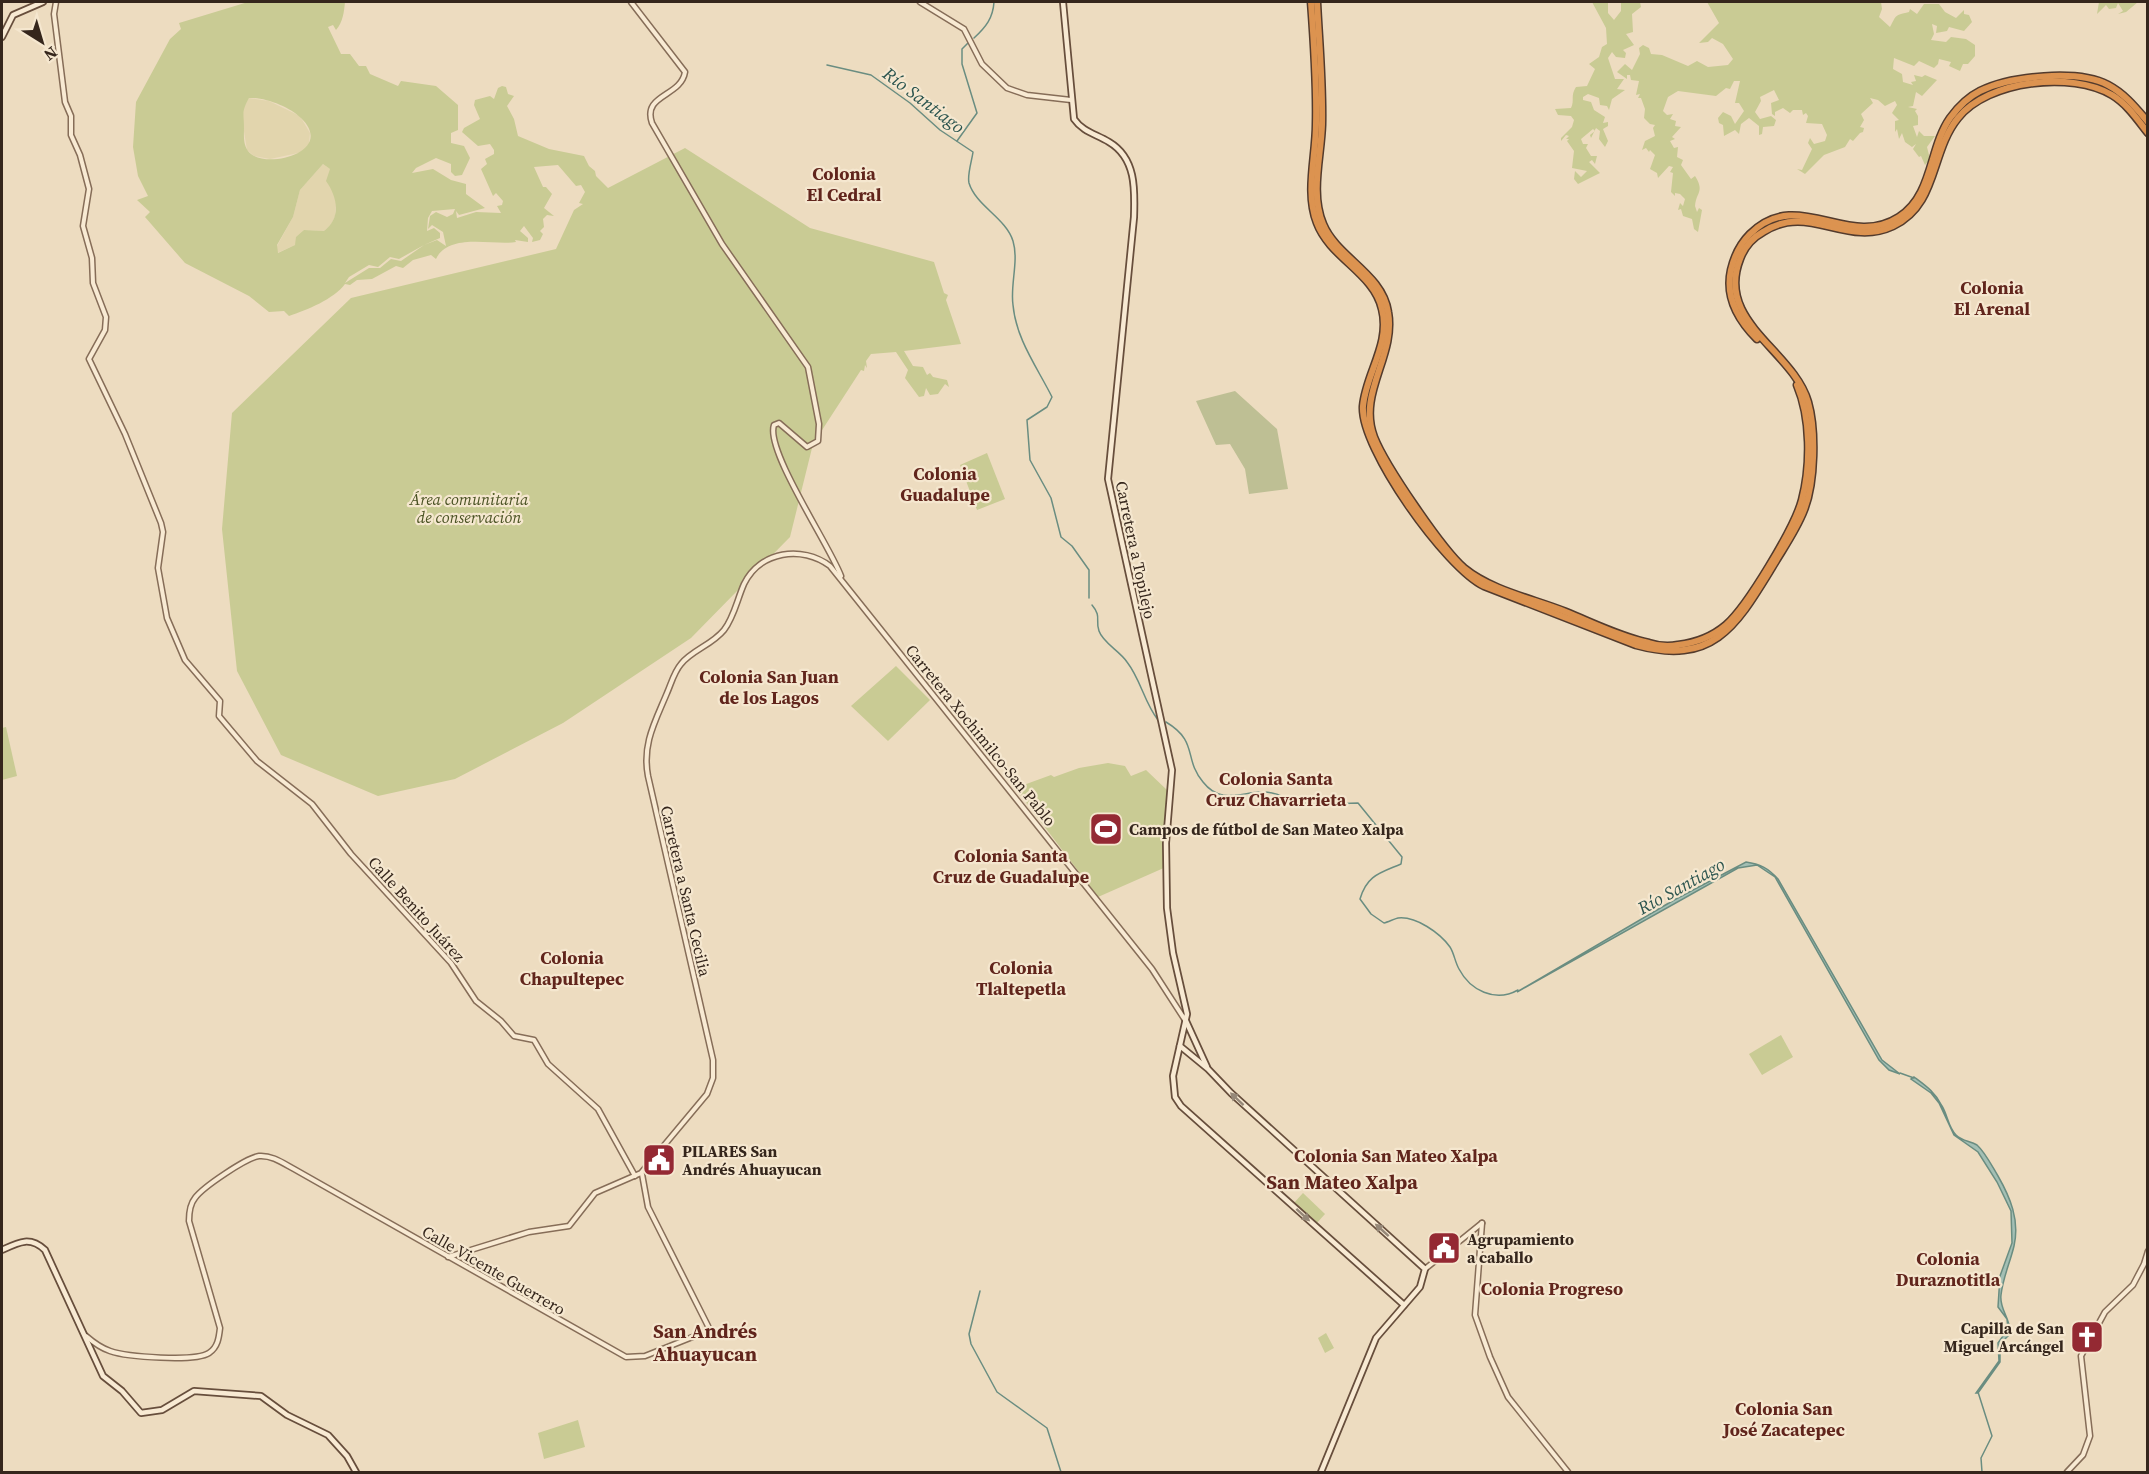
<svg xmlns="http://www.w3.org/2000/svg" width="2149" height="1474" font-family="'Source Serif 4',serif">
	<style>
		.farmland { fill: #e2d5ad }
		.green { fill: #c9cb94; fill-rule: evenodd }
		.cemetery { fill: #bebf94 }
		.water { fill: #a3bfb4; stroke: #6a8d81; stroke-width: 1.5 }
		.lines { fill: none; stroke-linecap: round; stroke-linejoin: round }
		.stream { stroke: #6a8d81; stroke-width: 1.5 }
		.tertiary-casing { stroke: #866d58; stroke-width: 7 }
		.secondary-casing { stroke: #674e3c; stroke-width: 8 }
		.motorway-casing { stroke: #533b2d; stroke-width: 9 }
		.tertiary { stroke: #f8ead3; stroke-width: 4 }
		.secondary { stroke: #f8ead3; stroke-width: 4.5 }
		.motorway { stroke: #dc9350; stroke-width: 6 }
		.oneway { fill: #968878 }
		.labels { text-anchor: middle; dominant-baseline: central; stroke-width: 4.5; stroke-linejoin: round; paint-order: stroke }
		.park-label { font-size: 16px; font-style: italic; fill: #4a5223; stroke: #f5e7cf }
		.street-label { font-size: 16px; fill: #35261c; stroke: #f5e7cf }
		.poi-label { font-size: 16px; font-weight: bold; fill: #35261c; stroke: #f5e7cf; text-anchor: start }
		.water-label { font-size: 18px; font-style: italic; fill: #2c554f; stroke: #f5e7cf }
		.neighbourhood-label { font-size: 18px; font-weight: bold; fill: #61251c; stroke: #f5e7cf }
		.quarter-label { font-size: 20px; font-weight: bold; fill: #61251c; stroke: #f5e7cf }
	</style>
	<rect width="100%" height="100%" fill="#eddcc0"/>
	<g class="farmland">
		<polygon points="249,98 269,101 300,116 310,133 309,144 303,152 270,159 254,156 247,150 241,113"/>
		<polygon points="323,164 330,169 336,203 335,216 331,225 324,231 304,230 295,245 277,253 277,246 293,217 300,190"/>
	</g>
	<g class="green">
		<path d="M248,2h97c-1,10 -2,20 -9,28l-3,-5 -5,2 13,27h9l9,12h7l4,8 28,12 3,-5 35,5 22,19v25l-7,3v10l13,3 6,12 -8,17 -7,1 -4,-4v-8l-15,-6 -20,10 -4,5 21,-4 18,11 15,4v10l19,14 -26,7 -3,-4 1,7 19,-6 25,1 -4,-7 5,-1 1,-4 -7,-8 -3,3 -12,-27 6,-5 -2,-5 9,-5v-4l-4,-6 -12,2 -16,-14 2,-4 16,-9 -6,-14 1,-5 15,-4 4,3 4,-11 4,-2 4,1 2,7 6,2 -7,10 7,13 4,17 31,13 35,7 5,10 6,5 1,5 12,12 77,-40 125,80 124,34 10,31 4,2 -2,5 15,44 -57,7 9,15 10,1 4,8 3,-2 3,4 14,3 2,7 -4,-3 -7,10 -8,1 -4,-7 -2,8 -5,1 -14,-19 3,-8 -12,-18 -25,2 -5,7 1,7 -2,-3 -1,6 -3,-1 -48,74 -23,93 -99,101 -128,85 -108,56 -77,17 -97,-41 -44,-84 -15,-142 10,-116 119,-115 205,-49 18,-39 9,-6 -4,-1 6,-11 -4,-7 -5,1 -18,-21 -24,2 9,20h3l6,7 -8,14 10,8 -7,-1 -4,4 1,8 -4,4 3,3 -3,6 -8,2 1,-4 -9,-12 -4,5 8,7v4l-13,-2 1,2c-22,4 -67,-10 -80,17l-5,-4 -18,5 -10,8 -7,-2 -24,13 -15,1 -7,5 -5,-1c-11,15 -38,26 -56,32l-5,-5 -15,1 -20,-16 -64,-33 -40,-46 5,-5 -13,-12 11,-4 -10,-20 -5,-29 3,-45 34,-63 11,-10 -2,-6zM249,98c16,-1 41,9 52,20 36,35 -39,53 -53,33 -5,-7 -4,-15 -4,-23 0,-16 -3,-15 5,-30zM323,164l7,5 -4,12c12,17 15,37 -2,50l-20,-1 -8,7 -1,8 -17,8 -1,-8 16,-28 7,-27zM455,209l-2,5 -6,3 -11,-5 -6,4 -2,13 4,-4 11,7 3,14 -9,-6 -13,5 16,-7v-5l-6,-5 -7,3 1,-13 4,-7zM424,245l-23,16 -10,-2 -11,9h-11l-24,15 4,-6 20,-12 9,2 12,-10 9,2z"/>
		<path d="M1592,2h16v11l6,7 7,-9v-9h19l1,5 -9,7 1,18 -7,2 8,11 -11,5 3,3 -1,5 -9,-1 -4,-5 -4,6 7,21h9l-7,10 8,1 -13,9 -3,11 -2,-4 -7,-1 -1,-7 -11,-4 -5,3v3l8,2 3,8 11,7 -2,6 5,-1v4l-5,3 5,12 -3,6 -6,-8 1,-8 -4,-3 -5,10 -1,-3 5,-4 -2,-2 -12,10 2,5h5l-2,4 5,8h6l-2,8 -3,-4 -3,2 11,11 -22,11 -4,-5 1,-8 6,6 6,-6 -15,-3 2,-17 -7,-10 2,-2h-3l3,-3 -3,-1 -5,6v-3l11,-11 2,-7 -3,-4 -13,-1 -3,-6 16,-1c4,-8 -1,-12 5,-21l11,-1 8,-17 -6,-5 10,-7 3,-10 5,-3 -1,-16z"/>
		<path d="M1707,2h174l1,7 -3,8 11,10c7,-12 3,-11 19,-15l1,-3 7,5 7,-10h15l6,8 11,6 8,-8v4l5,1 3,7 -8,9 -15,-4 -2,4 -11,2 1,-7 -5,-2 2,10 -3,6 15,2 5,-5 15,2 9,6v11l-7,8h-5l-3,7 -11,-5 2,-4 -12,-3 -1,5 -4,4 -15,-7 -5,5 -20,-8 -1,11 9,5 1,8 10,3 -2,-3 5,-1 -2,-6 8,2 3,-2 12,5 -15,16 -6,-4 -3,14 -5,1 9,2 -2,2 3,5v9l-5,1 4,11 2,-6 5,5h11l-8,11 3,12 -5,6 -4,-9 -2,1 -6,-8 3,-5 -4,3 -7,-5 -3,-9 -3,6 -2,-10 -2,3v-11l4,-1 -7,-7 5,-8 -2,-4 -10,5 -7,-6 -8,-2 3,5 -12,11 3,6 -4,7 4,1 -1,4 -3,1 -7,8 -3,-2 -5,8 -21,8 -19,19 -8,-5 5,1 10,-21 -4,-6 2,-5 4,6 11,-3 2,-6 -5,-11 -16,-1 2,-7 -2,-3 -3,2 -1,-5h-9l-3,3 -7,-5 -8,4v4l-3,-2 -1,-11 8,-3 -5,-10 -14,7 1,4 -6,11 5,7 11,-3 5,4 -2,6 -11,1 -1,7 -3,1v-9l-10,-8 -8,6 -2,10 -4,-4 -11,6 -1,-11 -4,-2 -1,-5 5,-6 8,4 4,8 9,-13 -5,-8h-4l5,-22h-6l-4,8 -4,-1 -10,8 -38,-5 -10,6 -5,14 4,4 6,-1 -3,5 6,2 -1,5 6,1 -9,10 3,2 -5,2 4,7 4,-1 -1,10 6,3 -2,5 10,14 4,-3c10,16 1,16 0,30l2,6 2,-4 3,2 -4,22 -4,-3 -2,-10 -9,-3 -2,-7 -3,1 2,-7 3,3 2,-7 -5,-5 -5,-1v3l-4,-4 2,-19 -3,-1 3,-5 -4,-1 -11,12 -1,-5 -7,-4 5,-14 -5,-5 -1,2 -3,-4 -4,2 3,-9 10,-5 -2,-8 2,-3 -5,-1 -6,-6 1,-9 -4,-11h-3l2,-4 -4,1 3,-14 -8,-1 -1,-5h-3v4l-10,-7 8,-8 7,6 8,-16 -1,-6 4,-3 6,3 2,6 11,1 26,11 9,-5 11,6 20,-2 5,-6 -10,-15 -11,-6 -4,4 -9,1 20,-20z"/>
		<polygon points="2099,2 2138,2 2126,12 2118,14 2123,11 2118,3 2116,8 2109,9 2106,5 2097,14"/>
		<polygon points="987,453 1005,499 977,510 960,465"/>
		<polygon points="896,666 930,700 888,741 851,706"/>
		<polygon points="6,727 17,776 2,780 2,728"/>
		<polygon points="1108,763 1125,766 1131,776 1146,770 1167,790 1166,867 1098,897 1015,788 1051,775 1054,777 1079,768"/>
		<polygon points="1781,1035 1793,1057 1762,1075 1749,1054"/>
		<polygon points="1303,1193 1325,1214 1316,1224 1293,1204"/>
		<polygon points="1326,1333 1334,1348 1325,1353 1318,1338"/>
		<polygon points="578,1420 585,1447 544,1459 538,1433"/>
	</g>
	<polygon class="cemetery" points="1235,391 1277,429 1288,489 1249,494 1245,469 1230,444 1216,445 1196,401"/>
	<g class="water">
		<path d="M1746,862c14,2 22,6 32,17l104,181 18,14 -11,-4 -10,-10 -104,-183 -18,-12 -19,3 -221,124 157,-92z"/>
		<path d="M1914,1077c12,9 21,15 28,29 6,10 6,21 14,29 6,6 14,6 21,10 8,7 15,21 21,31 12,21 22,44 16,70 -4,17 -11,31 -13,49 -2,15 10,23 9,39l-10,10v18l-22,31h-2l23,-32 -1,-18 10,-14 -1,-10 -9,-12 2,-31 12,-33 -1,-32 -14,-29 -19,-30 -24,-17 -15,-32 -8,-10 -20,-14z"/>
	</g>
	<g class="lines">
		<g class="stream">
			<path d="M974,38c12,-11 19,-20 20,-36"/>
			<path d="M827,65l44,10 39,28 30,27 33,22c-1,8 -6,23 -4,31 7,23 37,35 44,58 6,20 -3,44 0,64 3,34 24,62 39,92l-5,10 -20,13 3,40 21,38 10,39 11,9 17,24v28"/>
			<polyline points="957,141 977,113 962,64 962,49 969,42"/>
			<path d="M1092,605c10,12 3,14 7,26 4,12 21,20 28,31 14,18 17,40 31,58"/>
			<path d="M1166,722c33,20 17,36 37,60 18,23 38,10 59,10 14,-1 23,7 36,10 17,5 41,1 60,1l44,54 -1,7c-21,9 -34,11 -41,35l11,15 13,9c4,-1 10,-4 14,-5 18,-2 42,15 52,29 4,6 5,15 9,22 11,21 36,34 59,21"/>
			<polyline points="1900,1073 1914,1078"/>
			<polyline points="980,1291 969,1334 971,1344 997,1392 1047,1428 1061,1472"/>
			<polyline points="1978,1392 1992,1436 1981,1458 1982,1472"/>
		</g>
		<defs>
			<g id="tertiary">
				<polyline points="56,2 54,14 65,102 71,116 71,135 80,155 89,189 83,226 92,258 93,283 106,317 105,330 89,359 125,434 161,523 163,532 158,568 167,618 185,660 220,701 219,716 257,761 312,804 351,854 451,963 476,1001 501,1021 514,1036 534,1040 548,1064 598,1109 635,1176"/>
				<path d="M631,2l54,70c-4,25 -43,22 -33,51l70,121 86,123 11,57 -1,17 -11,6 -28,-24 -5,2c-9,25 56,121 67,151"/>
				<polyline points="920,2 964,29 982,64 1007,88 1027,95 1071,100"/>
				<polyline points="1482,1223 1475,1315 1490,1357 1508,1397 1568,1472"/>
				<path d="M448,1257l81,-25 40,-6 26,-33 46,-20 66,-79 6,-16v-18l-65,-284c-6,-32 7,-54 19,-83 4,-9 7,-21 14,-29 11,-14 31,-19 43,-34 10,-13 13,-30 20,-46 16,-33 58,-39 86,-18l322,403 33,51"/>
				<polyline points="1425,1269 1482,1223"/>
				<path d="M86,1336c8,7 15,12 24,15 17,6 85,11 99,2 9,-6 10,-16 11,-25l-31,-107c0,-8 1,-17 6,-23 8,-11 51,-40 64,-42 13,-1 24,7 35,13l332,188 19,-1 65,-26 -62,-123 -6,-33"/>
				<polyline points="2067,1472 2083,1455 2090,1436 2081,1356 2105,1312 2133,1285 2144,1264 2148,1251"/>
			</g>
			<g id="secondary">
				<path d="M1063,2l11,117c9,13 22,15 35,23 27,16 26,47 25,75l-26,262 64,291 -6,73 1,65 6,45 14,61 -14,62 2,21 6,9 223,199"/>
				<polyline points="2,37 13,15 43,2"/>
				<polyline points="1186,1021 1207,1067"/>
				<polyline points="1180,1046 1208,1069 1231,1093 1425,1269 1420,1287 1376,1338 1321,1472"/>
				<path d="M2,1250c17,-8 28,-14 43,0l58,126 19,15 19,22 21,-3 32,-19 67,5 26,19 41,20 19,21 9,16"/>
			</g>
			<g id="motorway">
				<path d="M1311,2c3,40 6,82 5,122 0,33 -11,68 1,99 13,35 57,50 65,86 9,35 -16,64 -19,97 -3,42 83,162 121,180l152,59c77,21 100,-19 135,-76 11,-19 25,-38 33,-59 11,-28 12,-80 4,-108 -15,-52 -93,-80 -68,-143 4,-11 12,-21 23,-27 46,-30 83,16 130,-6 45,-21 37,-74 65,-108 30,-38 114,-47 154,-23 15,9 25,24 36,38"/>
				<path d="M1317,2c2,40 6,82 5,123 -1,32 -12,68 1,99 14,34 59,49 65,88 8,44 -31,81 -14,125 11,28 68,112 90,131 28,23 70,31 102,44 27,11 55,25 83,31 9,3 19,4 29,2 17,-2 35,-9 48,-20 21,-18 69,-98 76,-125 9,-35 9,-82 -5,-115"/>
				<path d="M1757,339c-18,-18 -32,-42 -26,-69 3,-13 9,-26 19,-36 48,-48 98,16 149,-17 34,-21 30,-69 51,-99 8,-11 18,-21 30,-27 30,-15 98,-22 128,-6 17,9 28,23 40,37"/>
			</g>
		</defs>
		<use href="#tertiary" class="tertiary-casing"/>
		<use href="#secondary" class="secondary-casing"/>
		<use href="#motorway" class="motorway-casing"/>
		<use href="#tertiary" class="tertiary"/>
		<use href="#secondary" class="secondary"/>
		<use href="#motorway" class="motorway"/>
	</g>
	<defs><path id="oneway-solid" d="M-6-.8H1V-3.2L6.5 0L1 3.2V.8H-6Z" transform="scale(1.5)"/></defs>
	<g class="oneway">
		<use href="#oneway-solid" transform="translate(1237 1099) rotate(-137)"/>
		<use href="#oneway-solid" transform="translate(1303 1215) rotate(42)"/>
		<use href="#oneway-solid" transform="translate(1382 1230) rotate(-138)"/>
	</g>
	<defs>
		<symbol id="stadium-square" viewBox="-11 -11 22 22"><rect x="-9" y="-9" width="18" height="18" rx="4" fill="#942933" stroke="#f5e7cf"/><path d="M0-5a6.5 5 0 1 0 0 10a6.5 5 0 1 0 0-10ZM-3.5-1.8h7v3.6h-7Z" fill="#fff"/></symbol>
		<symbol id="civic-square" viewBox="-11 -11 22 22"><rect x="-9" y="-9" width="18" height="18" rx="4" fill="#942933" stroke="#f5e7cf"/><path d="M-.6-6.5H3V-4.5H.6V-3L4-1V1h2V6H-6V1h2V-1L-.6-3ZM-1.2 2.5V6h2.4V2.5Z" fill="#fff"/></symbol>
		<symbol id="church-square" viewBox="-11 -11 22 22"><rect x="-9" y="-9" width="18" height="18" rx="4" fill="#942933" stroke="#f5e7cf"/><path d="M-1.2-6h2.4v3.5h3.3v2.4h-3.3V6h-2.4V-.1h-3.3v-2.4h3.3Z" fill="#fff"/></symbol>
	</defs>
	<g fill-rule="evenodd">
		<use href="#stadium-square" x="1087" y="810" width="38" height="38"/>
		<use href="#civic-square" x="640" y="1141" width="38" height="38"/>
		<use href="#civic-square" x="1425" y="1229" width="38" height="38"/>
		<use href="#church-square" x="2068" y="1318" width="38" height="38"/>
	</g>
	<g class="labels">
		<g class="park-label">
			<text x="469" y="499">Área comunitaria<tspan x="469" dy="18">de conservación</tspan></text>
		</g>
		<g class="street-label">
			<text transform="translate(1136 550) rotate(78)">Carretera a Topilejo</text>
			<text transform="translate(981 735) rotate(51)">Carretera Xochimilco-San Pablo</text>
			<text transform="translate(686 891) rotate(77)">Carretera a Santa Cecilia</text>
			<text transform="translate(417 909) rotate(48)">Calle Benito Juárez</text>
			<text transform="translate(494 1270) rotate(30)">Calle Vicente Guerrero</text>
		</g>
		<g class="poi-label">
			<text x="1129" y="829">Campos de fútbol de San Mateo Xalpa</text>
			<text x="682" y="1151">PILARES San<tspan x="682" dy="18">Andrés Ahuayucan</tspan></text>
			<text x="1467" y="1239">Agrupamiento<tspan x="1467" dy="18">a caballo</tspan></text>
			<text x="2064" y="1328" text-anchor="end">Capilla de San<tspan x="2064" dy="18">Miguel Arcángel</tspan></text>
		</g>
		<g class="water-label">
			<text transform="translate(924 100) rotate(37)">Río Santiago</text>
			<text transform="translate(1681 886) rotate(-29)">Río Santiago</text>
		</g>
		<g class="neighbourhood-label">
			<text x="844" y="173">Colonia<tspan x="844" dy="21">El Cedral</tspan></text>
			<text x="1992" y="287">Colonia<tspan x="1992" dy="21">El Arenal</tspan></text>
			<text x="945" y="473">Colonia<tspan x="945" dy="21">Guadalupe</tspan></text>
			<text x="769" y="676">Colonia San Juan<tspan x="769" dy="21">de los Lagos</tspan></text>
			<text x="1276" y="778">Colonia Santa<tspan x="1276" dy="21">Cruz Chavarrieta</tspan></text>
			<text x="1011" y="855">Colonia Santa<tspan x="1011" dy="21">Cruz de Guadalupe</tspan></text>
			<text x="572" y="957">Colonia<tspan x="572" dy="21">Chapultepec</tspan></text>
			<text x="1021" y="967">Colonia<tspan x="1021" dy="21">Tlaltepetla</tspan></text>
			<text x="1396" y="1155">Colonia San Mateo Xalpa</text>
			<text x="1948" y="1258">Colonia<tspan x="1948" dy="21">Duraznotitla</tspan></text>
			<text x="1552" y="1288">Colonia Progreso</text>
			<text x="1784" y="1408">Colonia San<tspan x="1784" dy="21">José Zacatepec</tspan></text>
		</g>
		<g class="quarter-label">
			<text x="1342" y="1182">San Mateo Xalpa</text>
			<text x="705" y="1331">San Andrés<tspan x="705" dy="23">Ahuayucan</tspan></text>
		</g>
	</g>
	<rect width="2149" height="1474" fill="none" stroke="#35261c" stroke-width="6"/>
	<g transform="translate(42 42) rotate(143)" stroke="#f5e7cf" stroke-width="4.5" paint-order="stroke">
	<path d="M0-4.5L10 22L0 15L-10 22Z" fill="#35261c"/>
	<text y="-9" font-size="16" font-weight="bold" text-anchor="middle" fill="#35261c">N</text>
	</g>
</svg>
